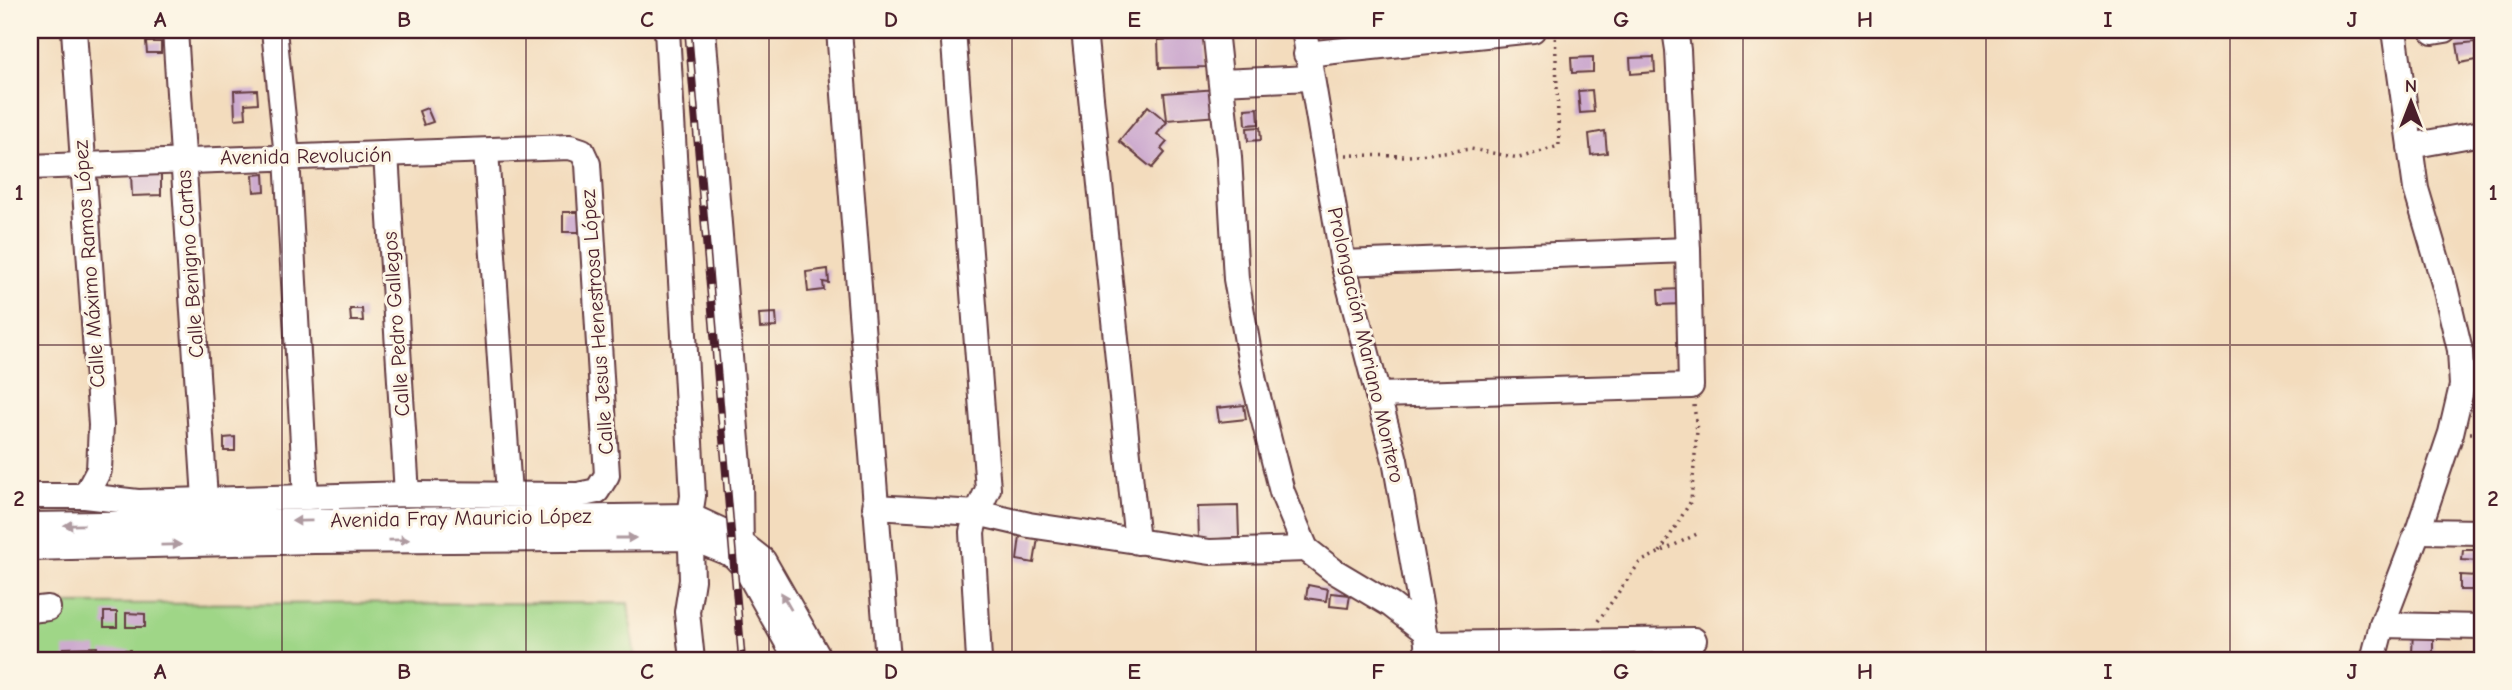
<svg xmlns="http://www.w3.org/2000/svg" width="2512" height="690" font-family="'Comic Neue',sans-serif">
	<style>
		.green { fill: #9fd687; stroke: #747a59; stroke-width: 2 }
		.building { fill: #cdabcf }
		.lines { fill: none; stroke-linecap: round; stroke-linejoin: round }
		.minor-casing { stroke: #633b41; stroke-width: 28 }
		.path { stroke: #633b41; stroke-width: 3.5; stroke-dasharray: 2 5; stroke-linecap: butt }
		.minor { stroke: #fff; stroke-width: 24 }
		.rail-casing { stroke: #4a1f2b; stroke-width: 8 }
		.rail { stroke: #fcf5e5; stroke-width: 5; stroke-dasharray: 16; stroke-linecap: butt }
		.oneway { fill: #ae9aa0 }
		.grid { fill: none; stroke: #4a1f2b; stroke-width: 2; stroke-opacity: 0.55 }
		.labels { text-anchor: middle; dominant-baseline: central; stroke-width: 6; stroke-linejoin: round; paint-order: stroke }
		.street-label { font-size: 21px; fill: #4a1f2b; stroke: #fcf5e5 }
		.neatline { fill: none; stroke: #4a1f2b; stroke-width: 2.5 }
		.grid-label { font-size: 23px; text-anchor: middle; font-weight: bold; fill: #4a1f2b }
	</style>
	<rect width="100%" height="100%" fill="#fcf5e5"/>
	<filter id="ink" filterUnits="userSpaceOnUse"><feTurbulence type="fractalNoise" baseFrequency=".0143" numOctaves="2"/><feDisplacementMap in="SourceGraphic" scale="14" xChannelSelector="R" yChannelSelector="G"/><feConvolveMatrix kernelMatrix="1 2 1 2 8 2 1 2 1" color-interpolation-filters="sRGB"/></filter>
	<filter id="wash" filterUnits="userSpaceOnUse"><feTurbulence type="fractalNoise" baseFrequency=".00686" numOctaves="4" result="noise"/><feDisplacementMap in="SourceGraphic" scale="28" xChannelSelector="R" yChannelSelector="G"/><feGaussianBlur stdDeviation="1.57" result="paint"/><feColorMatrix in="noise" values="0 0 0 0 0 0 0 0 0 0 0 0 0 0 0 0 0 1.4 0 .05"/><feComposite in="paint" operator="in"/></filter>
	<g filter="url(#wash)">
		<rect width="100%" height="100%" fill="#f3dcbd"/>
		<polygon class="green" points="628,603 635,660 30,660 30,604"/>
		<g id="blocks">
			<g class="building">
				<polygon points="1205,37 1206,67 1159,68 1158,40"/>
				<polygon points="146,42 161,42 161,53 147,53"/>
				<polygon points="2475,42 2477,60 2460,63 2457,44"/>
				<polygon points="1593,57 1593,72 1572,73 1571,58"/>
				<polygon points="1654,57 1655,72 1631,74 1630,58"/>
				<polygon points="1217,89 1219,116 1167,120 1164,93"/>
				<polygon points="257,90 258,103 245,104 246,118 235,119 234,91"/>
				<polygon points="1592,90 1594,112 1580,113 1578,91"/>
				<polygon points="1148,106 1167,122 1157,134 1167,142 1161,149 1165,153 1152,168 1119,141"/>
				<polygon points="427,108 433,122 424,125 419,111"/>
				<polygon points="1258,108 1259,124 1246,125 1245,109"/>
				<polygon points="1260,127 1261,140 1248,141 1247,128"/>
				<polygon points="1605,131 1607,153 1591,155 1589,134"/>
				<polygon points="161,172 161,195 132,196 131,173"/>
				<polygon points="264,174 265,191 254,192 253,175"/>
				<rect x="563" y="212" width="17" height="20"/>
				<polygon points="828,269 829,283 823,282 824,290 808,292 806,272"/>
				<polygon points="1680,289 1681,304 1659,305 1658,290"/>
				<polygon points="350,309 362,309 363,321 351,321"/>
				<polygon points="776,313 777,327 760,328 759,314"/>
				<polygon points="1244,405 1246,419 1219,422 1217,408"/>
				<polygon points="235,437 235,451 224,451 224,438"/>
				<polygon points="1238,506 1239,538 1198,540 1197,507"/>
				<polygon points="1020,536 1038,538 1034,563 1017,560"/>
				<polygon points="2463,550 2480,550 2479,561 2462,560"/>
				<polygon points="2460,575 2476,576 2475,590 2460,590"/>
				<polygon points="1308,585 1328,589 1326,601 1306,598"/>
				<polygon points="1331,593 1350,595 1348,608 1330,606"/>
				<rect x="104" y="612" width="13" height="15"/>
				<polygon points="126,613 145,614 145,627 126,627"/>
				<polygon points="2413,630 2433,630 2433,654 2412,654"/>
				<polygon points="97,647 98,657 64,659 64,648"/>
				<polygon points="130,650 130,659 103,660 102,651"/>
				<rect x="2388" y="653" width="21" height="7"/>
			</g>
		</g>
	</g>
	<g filter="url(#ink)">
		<use href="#blocks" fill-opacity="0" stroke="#633b41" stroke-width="2"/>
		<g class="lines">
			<defs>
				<g id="minor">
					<polyline points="74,30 101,425 99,470 85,496"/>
					<polyline points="175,30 205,499"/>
					<polyline points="274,30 287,157 306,497"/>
					<polyline points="667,30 693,496 690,516 692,580 687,612 692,660"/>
					<polyline points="703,30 740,478 741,552"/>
					<polyline points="839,30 888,660"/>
					<polyline points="953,30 988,489 977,513 972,532 979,660"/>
					<polyline points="1084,30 1137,542"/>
					<polyline points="1215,30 1229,157 1236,279 1254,381 1282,492 1306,549 1334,571 1391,605 1423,630"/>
					<polyline points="1304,30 1343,263 1395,460 1430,660"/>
					<polyline points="2433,32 2445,30"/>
					<polyline points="1306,54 1533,30"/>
					<polyline points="1221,82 1310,78"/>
					<polyline points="2410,146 2482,133"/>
					<polyline points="486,151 509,494"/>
					<polyline points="386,154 407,494"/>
					<polyline points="30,167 570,147 582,151 588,164 607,475 597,491 578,495 407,494 138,502 85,496 30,496"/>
					<polyline points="1343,263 1688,250"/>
					<polyline points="1378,395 1691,386 1688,250 1678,50 1675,30"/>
					<polyline points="875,507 977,513 1029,525 1210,552 1306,549"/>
					<polyline points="30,525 690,516 731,535 763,560 820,660"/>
					<polyline points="2418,531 2482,532"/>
					<polyline points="30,548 314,541 691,538 733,555 746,569 797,660"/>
					<polyline points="30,610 48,608"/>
					<polyline points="2382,625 2482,627"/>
					<polyline points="1427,644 1694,640"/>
					<polyline points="2373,660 2382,625 2418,531 2451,433 2462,386 2460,350 2445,287 2416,189 2394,30"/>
				</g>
			</defs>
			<use href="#minor" class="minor-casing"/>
			<g class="path">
				<polyline points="1346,155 1409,156 1471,149 1519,158 1559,146 1555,30"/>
				<polyline points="2470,433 2482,433"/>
				<polyline points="1660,552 1691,501 1697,431 1694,405"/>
				<polyline points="1598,621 1640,562 1697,534"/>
			</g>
			<use href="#minor" class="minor"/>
			<defs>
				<polyline id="rail" points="688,30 742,660"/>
			</defs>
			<use href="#rail" class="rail-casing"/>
			<use href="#rail" class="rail"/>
		</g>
		<defs><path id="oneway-solid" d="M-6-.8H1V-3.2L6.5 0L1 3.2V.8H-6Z" transform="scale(1.75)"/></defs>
		<g class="oneway">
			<use href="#oneway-solid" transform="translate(302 521) rotate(179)"/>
			<use href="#oneway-solid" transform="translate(74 525) rotate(179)"/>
			<use href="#oneway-solid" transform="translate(626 538)"/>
			<use href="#oneway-solid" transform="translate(399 540) rotate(-1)"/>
			<use href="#oneway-solid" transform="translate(171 545) rotate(-1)"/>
			<use href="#oneway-solid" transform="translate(786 601) rotate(-120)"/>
		</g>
	</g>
	<path class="grid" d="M282,30v630M526,30v630M769,30v630M1012,30v630M1256,30v630M1499,30v630M1743,30v630M1986,30v630M2230,30v630M30,345h2452"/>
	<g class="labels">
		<g class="street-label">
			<text transform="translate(306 156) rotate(-1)">Avenida Revolución</text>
			<text transform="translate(89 264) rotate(-94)">Calle Máximo Ramos López</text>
			<text transform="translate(190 264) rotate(-94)">Calle Benigno Cartas</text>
			<text transform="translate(597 322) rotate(-94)">Calle Jesus Henestrosa López</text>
			<text transform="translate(396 324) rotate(-94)">Calle Pedro Gallegos</text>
			<text transform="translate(1366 345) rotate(77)">Prolongación Mariano Montero</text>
			<text transform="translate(461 518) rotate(-1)">Avenida Fray Mauricio López</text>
		</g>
	</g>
	<rect width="2512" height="690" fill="none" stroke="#fcf5e5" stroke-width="77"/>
	<g transform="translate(2411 102)" stroke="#fcf5e5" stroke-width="5" paint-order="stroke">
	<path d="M0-5L12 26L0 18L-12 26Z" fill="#4a1f2b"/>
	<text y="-10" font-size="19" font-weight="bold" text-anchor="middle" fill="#4a1f2b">N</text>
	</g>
	<rect x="38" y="38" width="2436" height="614" class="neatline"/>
	<g class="grid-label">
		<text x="160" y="27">A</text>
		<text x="404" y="27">B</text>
		<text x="647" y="27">C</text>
		<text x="891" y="27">D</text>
		<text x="1134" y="27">E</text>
		<text x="1378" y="27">F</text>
		<text x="1621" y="27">G</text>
		<text x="1865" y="27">H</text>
		<text x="2108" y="27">I</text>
		<text x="2352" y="27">J</text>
		<text x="19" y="200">1</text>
		<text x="2493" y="200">1</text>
		<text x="19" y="506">2</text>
		<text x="2493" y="506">2</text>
		<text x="160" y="679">A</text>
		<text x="404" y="679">B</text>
		<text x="647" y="679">C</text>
		<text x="891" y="679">D</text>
		<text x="1134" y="679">E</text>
		<text x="1378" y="679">F</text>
		<text x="1621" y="679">G</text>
		<text x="1865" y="679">H</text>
		<text x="2108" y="679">I</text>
		<text x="2352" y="679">J</text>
	</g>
</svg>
